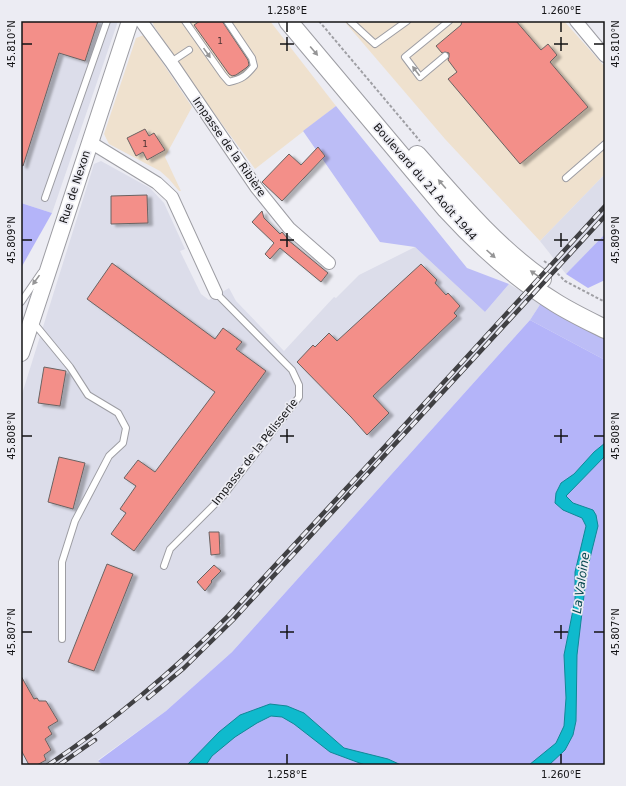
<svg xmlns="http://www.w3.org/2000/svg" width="626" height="786" font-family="'DejaVu Sans',sans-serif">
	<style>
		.commercial { fill: #efe1ce }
		.built { fill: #dcddea }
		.green { fill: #bcbdf6 }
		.forest { fill: #b4b4f9 }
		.water { fill: #0fbacd; stroke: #108896 }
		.building { fill: #f38f89; stroke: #6a6362; filter: url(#shadow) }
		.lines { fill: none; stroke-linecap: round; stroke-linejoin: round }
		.lane-casing { stroke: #9d9da3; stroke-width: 8 }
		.street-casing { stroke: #9d9da3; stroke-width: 14 }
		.secondary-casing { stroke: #9d9da3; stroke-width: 18 }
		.primary-casing { stroke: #9d9da3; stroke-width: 20 }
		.path { stroke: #9f9fa4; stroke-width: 2; stroke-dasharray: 3 2; stroke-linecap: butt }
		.lane { stroke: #fff; stroke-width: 6 }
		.street { stroke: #fff; stroke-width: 12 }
		.secondary { stroke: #fff; stroke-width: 16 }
		.primary { stroke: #fff; stroke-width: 18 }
		.rail-casing { stroke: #404043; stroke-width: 4.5 }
		.rail { stroke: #ececf3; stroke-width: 3; stroke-dasharray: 9; stroke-linecap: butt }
		.oneway { fill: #959596 }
		.ticks { fill: none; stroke: #131315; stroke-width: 1.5 }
		.labels { text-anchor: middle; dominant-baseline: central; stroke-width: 3.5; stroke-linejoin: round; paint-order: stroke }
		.number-label { font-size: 9px; fill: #4b3232 }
		.street-label { font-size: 11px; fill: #131315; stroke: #ececf3 }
		.water-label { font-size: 12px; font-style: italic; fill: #084951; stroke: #ececf3 }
		.neatline { fill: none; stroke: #131315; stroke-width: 1.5 }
		.ticks-label { font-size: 10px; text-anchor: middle; fill: #131315 }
	</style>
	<defs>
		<filter id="shadow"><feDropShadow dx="4.5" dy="2.5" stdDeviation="1" flood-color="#0004"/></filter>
	</defs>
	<rect width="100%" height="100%" fill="#ececf3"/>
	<g class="commercial">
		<polygon points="152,21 270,21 336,106 255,169 200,94 154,26"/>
		<polygon points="344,21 564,21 605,67 605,174 540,241 445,139"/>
		<polygon points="144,35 192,107 165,157 181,191 179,191 169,179 160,171 109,144 104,134 136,38"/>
	</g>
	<g class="built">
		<polygon points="21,21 118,21 52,213 21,203"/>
		<polygon points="101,161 150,188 164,203 185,249 180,251 201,294 209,300 229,288 236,301 284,351 334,297 336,298 359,275 415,247 485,312 509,284 541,303 530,320 232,652 166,711 98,760 103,765 21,765 21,432 22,394 94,164"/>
		<polygon points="605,174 605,234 566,274 540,241"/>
	</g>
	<g class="green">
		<polygon points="336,106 467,268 509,284 485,312 415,247 380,242 303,131"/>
		<polygon points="541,303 605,335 605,360 530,320"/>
	</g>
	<g class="forest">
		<polygon points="21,203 52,213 21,268"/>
		<polygon points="605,234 605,280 588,288 566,274"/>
		<polygon points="530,320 605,360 605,765 103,765 98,761 166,711 232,652"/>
	</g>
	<g class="water">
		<polygon points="605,443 605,456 566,496 573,503 593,510 596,515 598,526 587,570 577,655 576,721 573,735 565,750 549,765 529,765 556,743 564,726 566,698 564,655 575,600 575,572 586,526 582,518 563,510 555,503 556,493 561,483 574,474 594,452"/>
		<polygon points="270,704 287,706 304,713 344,748 388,759 401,765 365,765 330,752 294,724 282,717 271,716 257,723 235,737 212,756 206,765 187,765 219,732 240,715"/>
	</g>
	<g class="building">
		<polygon points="21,21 98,21 85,61 59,53 23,166 21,165"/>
		<polygon points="200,21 222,21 248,60 249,65 246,68 236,75 232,76 229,74 194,25"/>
		<polygon points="462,21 516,21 541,50 548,44 557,55 550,62 588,107 520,164 448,79 457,72 448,60 449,57 449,53 445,52 442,53 436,46 461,25"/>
		<polygon points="145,129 149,136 154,133 165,150 147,160 143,152 136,156 127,138"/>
		<polygon points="318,147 325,156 282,201 262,182 289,154 301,165"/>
		<polygon points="147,195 148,223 111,224 111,196"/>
		<polygon points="262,211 264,218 280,234 282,232 288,239 288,240 328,273 321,282 280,248 270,259 265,254 274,243 252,222"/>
		<polygon points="112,263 215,339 223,328 242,342 236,349 266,371 134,551 111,534 126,513 120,509 136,486 124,478 138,460 155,472 215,392 87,299"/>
		<polygon points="421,264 437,280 435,283 446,295 448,293 460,306 454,313 457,316 373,396 389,413 367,435 351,417 297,362 313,345 315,347 329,333 337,341"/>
		<polygon points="44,367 66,371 60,406 38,403"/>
		<polygon points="59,457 85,463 73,509 48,502"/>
		<polygon points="209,532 219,532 220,554 211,555"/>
		<polygon points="107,564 133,574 94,671 68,662"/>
		<polygon points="214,565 221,571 211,581 212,582 205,591 197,582"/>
		<polygon points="21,676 34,699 37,698 39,701 46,701 58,721 48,727 52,734 45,739 51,750 44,755 46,760 37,765 29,765 21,750"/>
	</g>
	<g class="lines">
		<defs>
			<g id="lane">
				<path d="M185,21l38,54 6,7c13,-3 17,-6 25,-16l-2,-8 -25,-37"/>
				<polyline points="350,21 375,44 407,21"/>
				<polyline points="445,56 420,77 405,57 449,21"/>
				<polyline points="171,62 189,50"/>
				<polyline points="566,178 605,144"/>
				<polyline points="45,198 107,21"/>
				<polyline points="21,302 41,273"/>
				<polyline points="33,322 70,367 88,395 118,413 126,428 123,443 109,456 75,521 62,562 62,639"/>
				<polyline points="164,566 170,549 223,496 299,397 299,385 292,370 216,293"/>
			</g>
			<g id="street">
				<polyline points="141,21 171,62 256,187 289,228 329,263"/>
				<polyline points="576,21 605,56"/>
				<polyline points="90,142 157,183 172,197 216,293"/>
			</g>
			<polyline id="secondary" points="21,353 130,21"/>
			<g id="primary">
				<path d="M288,21l158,188c33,36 68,68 110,94 16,10 33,18 49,26"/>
				<path d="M417,155c39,44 77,90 125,124"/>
			</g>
		</defs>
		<use href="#lane" class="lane-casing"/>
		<use href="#street" class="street-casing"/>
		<use href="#secondary" class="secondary-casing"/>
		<use href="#primary" class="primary-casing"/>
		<g class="path">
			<polyline points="319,21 420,141"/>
			<polyline points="544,261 551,266"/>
			<polyline points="554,270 565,281 605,302"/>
		</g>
		<use href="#lane" class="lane"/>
		<use href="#street" class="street"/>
		<use href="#secondary" class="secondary"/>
		<use href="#primary" class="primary"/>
		<defs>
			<g id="rail">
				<polyline points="148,698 184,668 233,620 605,216"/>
				<path d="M48,765c66,-44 125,-94 181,-150l138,-149 238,-260"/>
				<polyline points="59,765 95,740"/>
			</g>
		</defs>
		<use href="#rail" class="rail-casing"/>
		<use href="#rail" class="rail"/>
	</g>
	<defs><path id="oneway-solid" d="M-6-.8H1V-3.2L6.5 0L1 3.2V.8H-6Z"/></defs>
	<g class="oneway">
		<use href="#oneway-solid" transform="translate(314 51) rotate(50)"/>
		<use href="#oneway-solid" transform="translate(207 53) rotate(55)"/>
		<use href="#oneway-solid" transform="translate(416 71) rotate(-127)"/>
		<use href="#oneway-solid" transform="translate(442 184) rotate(-131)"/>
		<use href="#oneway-solid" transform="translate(491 254) rotate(42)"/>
		<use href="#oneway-solid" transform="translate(535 274) rotate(-145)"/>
		<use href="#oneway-solid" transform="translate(36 280) rotate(126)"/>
	</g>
	<path class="ticks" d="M287,22v10M561,22v10M287,37v14M561,37v14M22,44h10M280,44h14M554,44h14M594,44h10M287,233v14M561,233v14M22,240h10M280,240h14M554,240h14M594,240h10M287,429v14M561,429v14M22,436h10M280,436h14M554,436h14M594,436h10M287,625v14M561,625v14M22,632h10M280,632h14M554,632h14M594,632h10M287,754v10M561,754v10"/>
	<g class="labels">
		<g class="number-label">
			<text x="220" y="41">1</text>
			<text x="145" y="144">1</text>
		</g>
		<g class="street-label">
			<text transform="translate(229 147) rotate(55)">Impasse de la Ribière</text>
			<text transform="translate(425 182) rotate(49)">Boulevard du 21 Août 1944</text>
			<text transform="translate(75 187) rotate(-72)">Rue de Nexon</text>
			<text transform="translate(255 452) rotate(-52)">Impasse de la Pélisserie</text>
		</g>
		<g class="water-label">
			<text transform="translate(581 583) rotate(-82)">La Valoine</text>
		</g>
	</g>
	<rect width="626" height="786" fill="none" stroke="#ececf3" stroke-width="44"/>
	<rect x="22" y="22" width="582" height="742" class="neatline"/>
	<g class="ticks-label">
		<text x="287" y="14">1.258°E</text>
		<text x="561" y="14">1.260°E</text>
		<text transform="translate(11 44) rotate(-90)" y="4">45.810°N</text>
		<text transform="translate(615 44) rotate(-90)" y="4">45.810°N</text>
		<text transform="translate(11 240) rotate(-90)" y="4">45.809°N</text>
		<text transform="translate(615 240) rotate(-90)" y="4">45.809°N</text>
		<text transform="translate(11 436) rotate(-90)" y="4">45.808°N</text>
		<text transform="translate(615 436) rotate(-90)" y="4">45.808°N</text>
		<text transform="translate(11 632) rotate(-90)" y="4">45.807°N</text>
		<text transform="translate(615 632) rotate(-90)" y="4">45.807°N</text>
		<text x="287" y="778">1.258°E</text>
		<text x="561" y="778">1.260°E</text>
	</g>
</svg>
